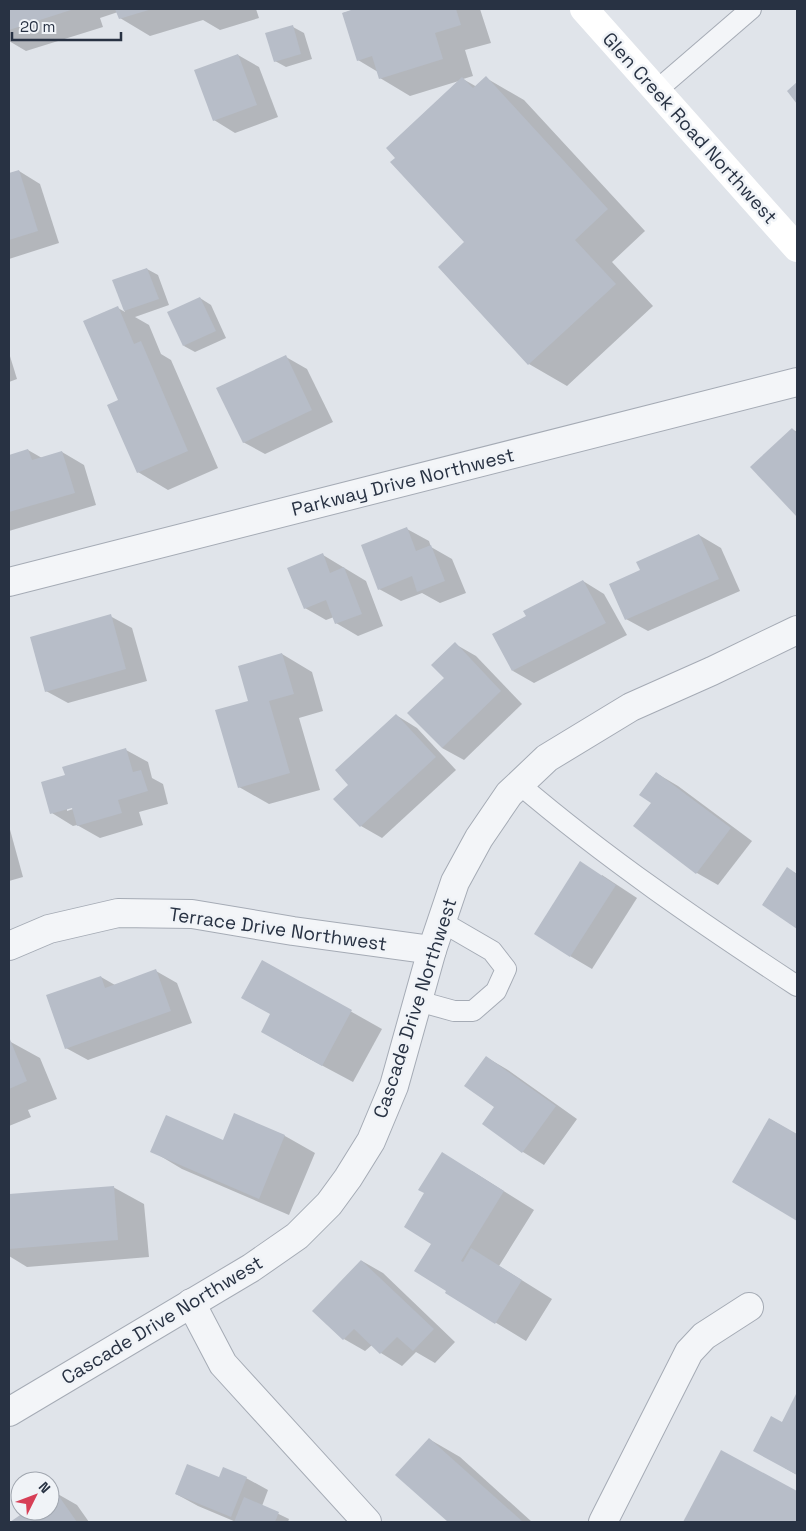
<svg xmlns="http://www.w3.org/2000/svg" width="806" height="1531" font-family="'Space Grotesk',sans-serif">
	<style>
		.shadow { fill: #0003; fill-rule: evenodd }
		.building { fill: #b7bdc8 }
		.lines { fill: none; stroke-linecap: round; stroke-linejoin: round }
		.service-casing { stroke: #a5abb5; stroke-width: 22 }
		.minor-casing { stroke: #a5abb5; stroke-width: 30 }
		.tertiary-casing { stroke: #a5abb5; stroke-width: 30 }
		.service { stroke: #f3f5f8; stroke-width: 20 }
		.minor { stroke: #f3f5f8; stroke-width: 28 }
		.tertiary { stroke: #f3f5f8; stroke-width: 28 }
		.secondary { stroke: #fff; stroke-width: 28 }
		.labels { text-anchor: middle; dominant-baseline: central; stroke-width: 5; stroke-linejoin: round; paint-order: stroke }
		.street-label { font-size: 19px; fill: #283243; stroke: #f0f3f7 }
	</style>
	<rect width="100%" height="100%" fill="#e0e4ea"/>
	<g class="shadow">
		<polygon points="9,9 256,9 259,18 220,30 203,20 150,36 120,18 118,12 100,18 103,27 26,51 9,41"/>
		<polygon points="358,9 480,9 491,43 465,50 473,76 463,79 477,87 486,78 524,100 645,231 612,262 653,306 567,386 529,364 439,267 466,243 462,80 410,96 380,78 378,72 358,60 343,13"/>
		<polygon points="293,27 304,33 312,59 286,67 275,61"/>
		<polygon points="238,55 259,67 278,117 235,133 214,120"/>
		<polygon points="19,171 40,184 59,243 9,259 9,174"/>
		<polygon points="147,269 158,275 169,305 135,317 149,325 161,354 171,360 218,468 168,490 138,472 119,401 118,308 125,312 114,281"/>
		<polygon points="200,298 211,305 226,338 195,352 184,346"/>
		<polygon points="9,353 17,379 9,382"/>
		<polygon points="286,357 307,369 333,422 265,454 243,442"/>
		<polygon points="792,429 797,432 797,515 752,467"/>
		<polygon points="28,450 42,458 62,452 84,465 96,505 9,531 9,456"/>
		<polygon points="407,529 429,541 431,547 452,559 466,593 440,603 422,593 401,601 379,589"/>
		<polygon points="699,535 721,548 740,591 648,631 626,619 642,571"/>
		<polygon points="323,555 366,581 383,626 358,636 336,623 334,617 326,620 305,608"/>
		<polygon points="583,581 604,594 627,635 534,683 513,671 527,617"/>
		<polygon points="110,616 132,628 147,681 68,703 46,691"/>
		<polygon points="455,644 476,656 522,704 464,760 442,748 446,678"/>
		<polygon points="282,654 312,672 323,711 299,718 320,790 269,804 239,787 250,702"/>
		<polygon points="396,715 417,728 456,770 382,838 361,826 350,785"/>
		<path d="M126,750l22,12 4,16 11,6 5,20 -29,8 4,13 -43,13 -23,-13 -4,1 -21,-13zM79,807l-12,4v-3z"/>
		<polygon points="656,773 678,786 752,841 718,885 697,873 652,803"/>
		<polygon points="9,826 23,877 9,881"/>
		<polygon points="788,869 797,874 797,927 763,904"/>
		<polygon points="602,875 637,898 592,969 570,956"/>
		<polygon points="263,962 382,1029 353,1082 293,1050 272,1014"/>
		<polygon points="156,971 177,983 192,1023 88,1060 66,1048 101,977 115,985"/>
		<polygon points="9,1041 40,1058 57,1099 28,1110 31,1117 9,1126"/>
		<polygon points="486,1057 508,1070 577,1119 544,1165 523,1152 484,1124 496,1107"/>
		<polygon points="235,1115 285,1136 315,1153 289,1215 182,1169 152,1151 223,1142"/>
		<polygon points="770,1119 797,1135 797,1219 733,1182"/>
		<polygon points="472,1171 534,1210 499,1266 552,1299 526,1341 447,1293 433,1244"/>
		<polygon points="113,1187 144,1204 149,1257 27,1267 9,1256 9,1196"/>
		<polygon points="362,1261 383,1273 455,1342 435,1363 416,1352 402,1366 381,1353 372,1345 365,1351 344,1339"/>
		<polygon points="797,1395 797,1475 785,1468 782,1423"/>
		<polygon points="429,1439 460,1457 532,1522 450,1522 397,1475"/>
		<polygon points="722,1452 797,1492 797,1522 685,1522"/>
		<polygon points="220,1478 246,1478 268,1490 262,1506 289,1519 288,1522 236,1522 198,1506 176,1494"/>
		<polygon points="56,1493 77,1505 89,1522 12,1522 29,1511 50,1511 50,1497"/>
	</g>
	<g class="building">
		<polygon points="9,9 74,9 9,30"/>
		<polygon points="115,9 152,9 119,19"/>
		<polygon points="354,9 456,9 461,25 435,33 443,59 379,79 372,56 357,61 342,13"/>
		<polygon points="293,25 301,54 274,62 265,33"/>
		<polygon points="238,54 257,105 213,121 194,70"/>
		<polygon points="486,76 608,209 575,240 616,284 528,365 438,267 464,242 390,162 395,158 386,148 462,77 473,88"/>
		<polygon points="797,82 797,104 787,91"/>
		<polygon points="19,170 38,231 9,240 9,173"/>
		<polygon points="147,268 159,299 124,311 112,280"/>
		<polygon points="200,297 216,331 183,346 167,312"/>
		<polygon points="118,306 134,344 141,341 188,451 137,473 107,405 118,400 83,321"/>
		<polygon points="286,355 312,410 243,443 216,388"/>
		<polygon points="792,428 797,434 797,517 750,467"/>
		<polygon points="28,449 32,460 62,451 75,493 9,512 9,455"/>
		<polygon points="407,527 416,551 431,545 445,581 417,592 412,576 378,590 361,545"/>
		<polygon points="699,534 719,579 625,620 609,584 640,570 636,562"/>
		<polygon points="323,553 330,573 344,567 362,614 335,624 326,600 304,609 287,568"/>
		<polygon points="583,580 606,623 512,671 492,634 526,616 523,611"/>
		<polygon points="111,614 126,669 45,692 30,637"/>
		<polygon points="455,642 501,691 442,748 407,713 444,678 431,665"/>
		<polygon points="282,653 294,694 269,701 290,773 238,788 215,710 248,701 238,666"/>
		<polygon points="396,714 436,757 360,827 333,799 348,785 335,770"/>
		<polygon points="126,748 133,772 141,770 148,791 118,800 122,813 77,826 72,808 50,814 41,782 65,775 62,767"/>
		<polygon points="656,772 731,828 696,874 633,826 651,803 639,795"/>
		<polygon points="580,861 616,885 570,957 534,934"/>
		<polygon points="787,867 797,874 797,929 762,905"/>
		<polygon points="262,960 352,1010 322,1066 261,1032 270,1014 241,998"/>
		<polygon points="156,969 171,1011 65,1049 46,995 101,976 105,988"/>
		<polygon points="9,1037 27,1081 9,1089"/>
		<polygon points="486,1056 556,1106 522,1153 482,1124 494,1107 464,1086"/>
		<polygon points="234,1113 285,1135 259,1199 150,1152 166,1115 223,1140"/>
		<polygon points="769,1118 797,1134 797,1221 732,1182"/>
		<polygon points="442,1152 504,1191 461,1261 463,1262 471,1248 522,1280 495,1324 445,1293 446,1291 414,1271 431,1244 404,1227 424,1193 418,1190"/>
		<polygon points="114,1186 118,1240 9,1249 9,1194"/>
		<polygon points="361,1260 434,1329 413,1351 397,1337 380,1354 354,1329 343,1340 312,1311"/>
		<polygon points="797,1392 797,1475 753,1451 771,1416 782,1422"/>
		<polygon points="429,1438 523,1522 448,1522 395,1475"/>
		<polygon points="721,1450 797,1491 797,1522 683,1522"/>
		<polygon points="187,1464 219,1477 223,1467 247,1477 231,1517 175,1494"/>
		<polygon points="56,1492 77,1522 10,1522 26,1511 50,1511 50,1495"/>
		<polygon points="244,1497 279,1512 275,1522 234,1522"/>
	</g>
	<g class="lines">
		<defs>
			<g id="service">
				<polyline points="657,90 751,9"/>
				<path d="M519,784c88,75 182,139 278,202"/>
				<polyline points="418,1001 454,1011 473,1011 496,991 506,969 492,951 442,922"/>
			</g>
			<g id="minor">
				<polyline points="9,582 797,382"/>
				<polyline points="9,946 49,929 118,913 192,914 293,931 432,950"/>
				<polyline points="191,1303 223,1364 367,1522"/>
				<polyline points="603,1522 689,1352 704,1336 749,1307"/>
			</g>
			<polyline id="tertiary" points="9,1412 251,1268 297,1236 329,1204 348,1178 371,1141 394,1086 432,950 455,882 479,838 509,794 547,758 631,707 712,671 797,630"/>
		</defs>
		<use href="#service" class="service-casing"/>
		<use href="#minor" class="minor-casing"/>
		<use href="#tertiary" class="tertiary-casing"/>
		<use href="#service" class="service"/>
		<use href="#minor" class="minor"/>
		<use href="#tertiary" class="tertiary"/>
		<polyline class="secondary" points="584,9 797,248"/>
	</g>
	<g class="labels">
		<g class="street-label">
			<text transform="translate(690 128) rotate(48)">Glen Creek Road Northwest</text>
			<text transform="translate(403 482) rotate(-14)">Parkway Drive Northwest</text>
			<text transform="translate(278 929) rotate(8)">Terrace Drive Northwest</text>
			<text transform="translate(415 1008) rotate(-72)">Cascade Drive Northwest</text>
			<text transform="translate(162 1320) rotate(-31)">Cascade Drive Northwest</text>
		</g>
	</g>
	<rect width="806" height="1531" fill="none" stroke="#283243" stroke-width="20"/>
	<g transform="translate(35 1496) rotate(48)"><circle r="24" fill="#f0f3f7" stroke="#a0a6af"/>
	<path d="M0-4L9 19L0 12L-9 19Z" fill="#d73e56"/>
	<text y="-8" font-size="14" font-weight="bold" text-anchor="middle" fill="#283243">N</text>
	</g>
	<path d="M12 32v8h109v-8" fill="none" stroke="#283243" stroke-width="2.5"/>
	<text x="20" y="32" font-size="15" fill="#283243" stroke="#f0f3f7" stroke-width="4" paint-order="stroke">20 m</text>
</svg>
